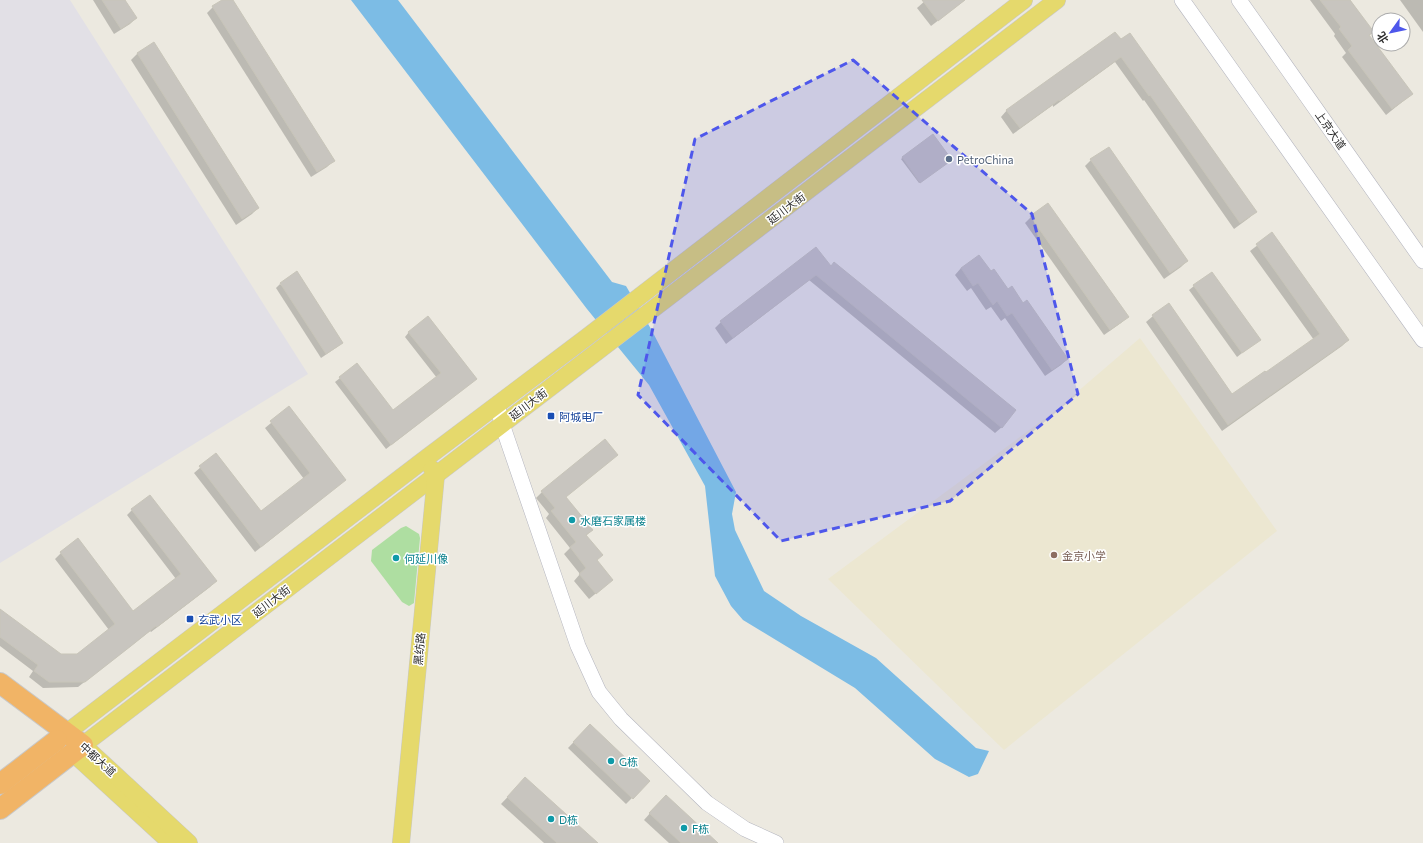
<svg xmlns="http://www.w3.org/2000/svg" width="1423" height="843" font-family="Commissioner,'Noto Sans SC',sans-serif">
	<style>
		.industrial { fill: #e2e0e6 }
		.education { fill: #ece7d1 }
		.green { fill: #aedea1 }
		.water { fill: #7cbce5 }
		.shadow { fill: #0003 }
		.building { fill: #c8c5bf; stroke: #c8c5b9 }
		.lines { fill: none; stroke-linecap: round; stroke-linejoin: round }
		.secondary-casing { stroke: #b3b4be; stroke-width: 16 }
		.primary-casing { stroke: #c8c8c8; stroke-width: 18 }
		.highway-casing { stroke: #c8c8c8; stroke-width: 22 }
		.secondary { stroke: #fff; stroke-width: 15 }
		.primary { stroke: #e5d96c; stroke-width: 17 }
		.highway { stroke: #f1b466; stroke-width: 20 }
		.marked { fill: #4e57eb; fill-opacity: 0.2; stroke: #4e57eb; stroke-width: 3; stroke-dasharray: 8 5; stroke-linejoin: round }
		.service-dot { fill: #5c6f8a; stroke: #fff; stroke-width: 1.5 }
		.transit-dot { fill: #1a4fb4; stroke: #fff; stroke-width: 1.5 }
		.culture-dot { fill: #0f9aa8; stroke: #fff; stroke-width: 1.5 }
		.education-dot { fill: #8d6e63; stroke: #fff; stroke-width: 1.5 }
		.labels { text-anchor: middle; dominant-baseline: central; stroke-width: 3; stroke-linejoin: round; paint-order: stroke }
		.street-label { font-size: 11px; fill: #2c2c2c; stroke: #fff }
		.service-label { font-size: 11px; fill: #4e5e75; stroke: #fff; text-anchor: start }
		.transit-label { font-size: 11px; fill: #164399; stroke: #fff; text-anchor: start }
		.culture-label { font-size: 11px; fill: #0d838f; stroke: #fff; text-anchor: start }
		.education-label { font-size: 11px; fill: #785e54; stroke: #fff; text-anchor: start }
	</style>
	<rect width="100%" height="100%" fill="#ece9e0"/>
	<polygon class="industrial" points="0,0 70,0 308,374 0,563"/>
	<polygon class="education" points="1140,338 1277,531 1004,750 828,579 1055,411"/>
	<polygon class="green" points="406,526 419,534 420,538 414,603 409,606 402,602 371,561 372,550 401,528"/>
	<polygon class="water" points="351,0 398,0 612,282 626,286 651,329 736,492 732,514 735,530 764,591 801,616 876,658 976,748 989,751 978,774 969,777 935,759 855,688 743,620 731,606 715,576 705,486 649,385 587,309"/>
	<g class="shadow">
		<polygon points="93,0 124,0 136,18 130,24 114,34"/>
		<polygon points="223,0 232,0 333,161 327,167 311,177 207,13 213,7"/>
		<polygon points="926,0 965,0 931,26 917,8"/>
		<polygon points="1310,0 1350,0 1373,32 1368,36 1412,94 1386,115 1342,57 1346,53 1334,36 1335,34"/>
		<polygon points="1400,0 1423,0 1423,32"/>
		<polygon points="1121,41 1255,212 1249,218 1234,229 1144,100 1143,101 1115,62 1053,107 1053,105 1013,134 1001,117 1007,110"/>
		<polygon points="153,44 258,208 252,214 236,225 131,60 137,54"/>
		<polygon points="933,136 949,160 919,183 901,159"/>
		<polygon points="1091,160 1187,261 1181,267 1164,279 1085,166"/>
		<polygon points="1031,217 1127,317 1121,323 1104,335 1025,223"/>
		<polygon points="1272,234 1348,340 1342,346 1222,431 1146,322 1153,316 1169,305 1232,396 1266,374 1314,340 1250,251"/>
		<polygon points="831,267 1002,427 995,433 809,280 726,344 715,328 721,322"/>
		<polygon points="961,268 990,273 1023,304 1067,359 1061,365 1045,376 1005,318 1001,321 991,307 986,310 971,288 967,291 955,275"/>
		<polygon points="280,284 342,343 337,347 321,358 276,288"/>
		<polygon points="1194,286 1259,340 1237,357 1189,290"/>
		<polygon points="409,332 471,383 386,449 335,382 340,378 393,412 437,378 405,337"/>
		<polygon points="289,408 345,480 255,552 194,473 216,454 261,512 304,479 265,428"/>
		<polygon points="542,492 565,497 592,529 586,536 605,586 589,599 574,581 580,574 564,554 570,548 546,518 549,514 536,498"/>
		<polygon points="132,510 215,581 210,587 151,632 150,631 78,687 43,688 29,677 33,671 0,646 0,610 60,655 77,655 109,630 55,559 61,553 78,540 133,612 176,579 127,515"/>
		<polygon points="590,725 649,781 626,804 568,748"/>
		<polygon points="519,785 591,843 544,843 501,804"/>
		<polygon points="660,802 716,843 669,843 644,820"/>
	</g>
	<g class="building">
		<polygon points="102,0 125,0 137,18 121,29"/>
		<polygon points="222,0 233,0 335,161 317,172 212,6"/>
		<polygon points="922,0 965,0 938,21"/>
		<polygon points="1320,0 1350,0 1374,32 1369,35 1413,94 1392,109 1348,50 1352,46 1339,29 1341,27"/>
		<polygon points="1115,32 1121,39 1130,33 1257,212 1240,223 1150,95 1149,96 1121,57 1060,101 1059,100 1020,128 1006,110"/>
		<polygon points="154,42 259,208 242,219 137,53"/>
		<polygon points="933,134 952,160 920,183 902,157"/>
		<polygon points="1109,147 1188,261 1170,273 1090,159"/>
		<polygon points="1048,203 1129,317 1110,330 1030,216"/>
		<polygon points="1272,232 1349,340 1228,425 1152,315 1169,303 1232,394 1265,371 1266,372 1320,334 1256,244"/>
		<polygon points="816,247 831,266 834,262 1016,410 1002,428 816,275 733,338 720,321"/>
		<polygon points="979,255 991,271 994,269 1008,289 1012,286 1023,303 1027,300 1068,359 1052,370 1012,313 1007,316 997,301 993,305 978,283 973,286 961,268"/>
		<polygon points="297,271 343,343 326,354 280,283"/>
		<polygon points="1212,272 1261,340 1242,353 1193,285"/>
		<polygon points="428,316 477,379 391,445 339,377 357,363 393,410 441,373 408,332"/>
		<polygon points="289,406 346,480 261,547 199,466 216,453 261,511 310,473 270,421"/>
		<polygon points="605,439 618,455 566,497 593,530 586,535 603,555 597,560 613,580 596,594 579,574 586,568 570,547 576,542 551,511 555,508 541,491"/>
		<polygon points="150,495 217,581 157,627 156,626 131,646 85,682 49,682 34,671 38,665 0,637 0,609 61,654 77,654 115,624 60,552 78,538 133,611 181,574 131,509"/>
		<polygon points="590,724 650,781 633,799 573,742"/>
		<polygon points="525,777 598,843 557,843 507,797"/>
		<polygon points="666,795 718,843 681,843 649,813"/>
	</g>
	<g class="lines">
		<defs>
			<g id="secondary">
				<polyline points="1182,0 1423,340"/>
				<polyline points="1239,0 1423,261"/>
				<polyline points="497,404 502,424 578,646 599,692 621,719 707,803 745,829 776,843"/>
			</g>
			<g id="primary">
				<polyline points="57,740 425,459 587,337 1024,0"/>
				<polyline points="73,753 171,843"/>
				<polyline points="189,843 83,745 1057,0"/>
				<polyline points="401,843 436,475 432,469"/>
			</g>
			<g id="highway">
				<polyline points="0,683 83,745 0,809"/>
				<polyline points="0,784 57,740"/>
			</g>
		</defs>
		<use href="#secondary" class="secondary-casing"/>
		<use href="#primary" class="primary-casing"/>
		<use href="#highway" class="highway-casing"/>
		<use href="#secondary" class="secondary"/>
		<use href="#primary" class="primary"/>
		<use href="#highway" class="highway"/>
	</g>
	<path class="marked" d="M853,60l179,154 46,180 -128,107 -169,40 -143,-146 57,-256z"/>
	<circle class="service-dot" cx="949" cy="159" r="4"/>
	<g class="transit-dot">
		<rect x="547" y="412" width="8" height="8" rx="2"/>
		<rect x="186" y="615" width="8" height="8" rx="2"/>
	</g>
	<g class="culture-dot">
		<circle cx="572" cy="520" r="4"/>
		<circle cx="396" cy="558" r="4"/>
		<circle cx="611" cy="761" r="4"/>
		<circle cx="551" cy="819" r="4"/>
		<circle cx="684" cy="828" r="4"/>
	</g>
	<circle class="education-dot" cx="1054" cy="555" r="4"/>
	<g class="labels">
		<g class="street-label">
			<text transform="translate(1331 130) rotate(55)">上京大道</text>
			<text transform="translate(786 208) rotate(-37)">延川大街</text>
			<text transform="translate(528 404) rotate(-37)">延川大街</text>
			<text transform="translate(271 601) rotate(-38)">延川大街</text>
			<text transform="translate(419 649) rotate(-85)">黑纺路</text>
			<text transform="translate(98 759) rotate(42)">中都大道</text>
		</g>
		<g class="service-label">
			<text x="957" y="159">PetroChina</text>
		</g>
		<g class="transit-label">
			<text x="559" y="416">阿城电厂</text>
			<text x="198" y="619">玄武小区</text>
		</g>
		<g class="culture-label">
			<text x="580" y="520">水磨石家属楼</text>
			<text x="404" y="558">何延川像</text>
			<text x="619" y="761">G栋</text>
			<text x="559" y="819">D栋</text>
			<text x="692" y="828">F栋</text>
		</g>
		<g class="education-label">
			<text x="1062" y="555">金京小学</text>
		</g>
	</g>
	<g transform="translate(1391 32) rotate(237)"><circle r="19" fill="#ffffff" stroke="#ababab"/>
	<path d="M0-3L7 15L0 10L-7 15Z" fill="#4e57eb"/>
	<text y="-6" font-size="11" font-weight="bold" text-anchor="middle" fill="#2c2c2c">北</text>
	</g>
</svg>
